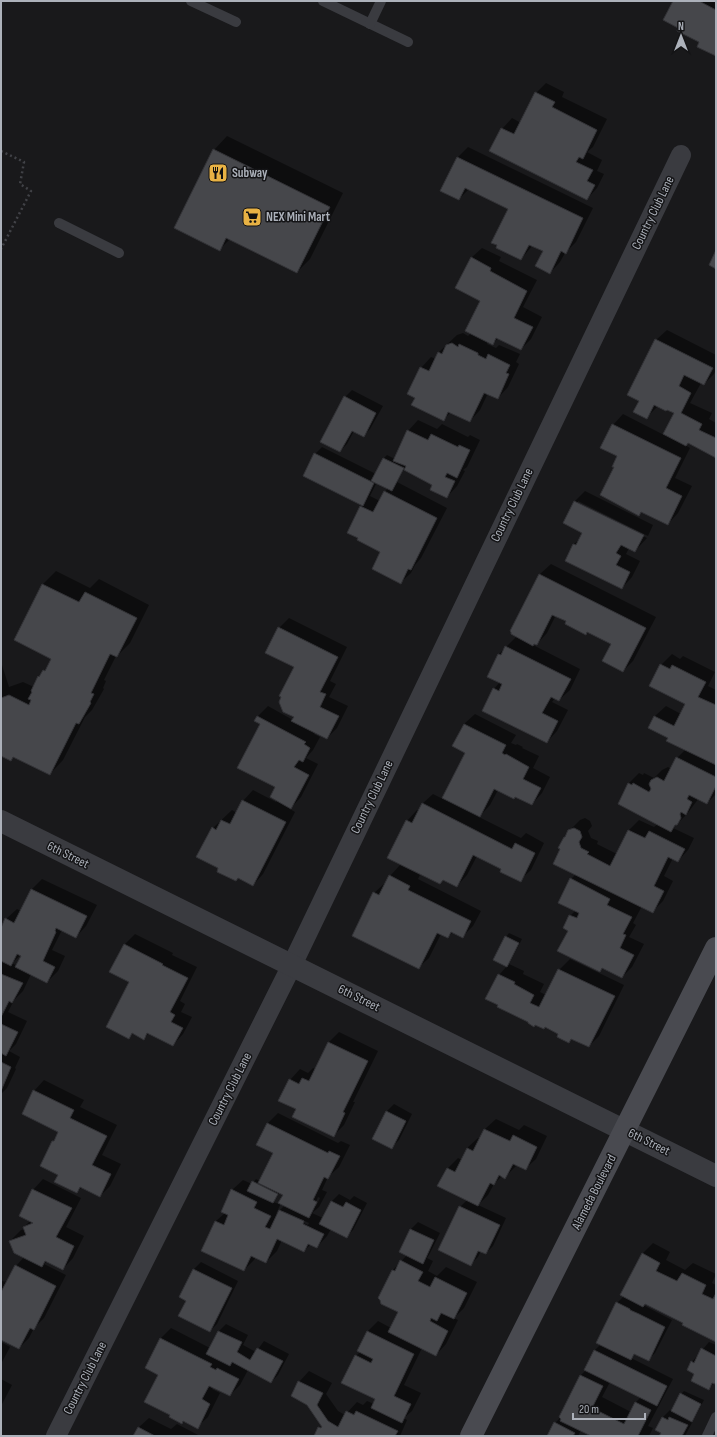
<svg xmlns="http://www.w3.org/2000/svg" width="717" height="1437" font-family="'Sofia Sans Condensed',sans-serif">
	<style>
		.shadow { fill: #0007; fill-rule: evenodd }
		.building { fill: #46474b; stroke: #333337 }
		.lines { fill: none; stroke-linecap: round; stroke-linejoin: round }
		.path { stroke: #414247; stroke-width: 2.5; stroke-dasharray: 2 3; stroke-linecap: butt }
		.service { stroke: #3a3b40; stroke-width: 10 }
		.minor { stroke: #3a3b40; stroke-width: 20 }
		.tertiary { stroke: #3a3b40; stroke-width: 22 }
		.secondary { stroke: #494a50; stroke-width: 22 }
		.labels { text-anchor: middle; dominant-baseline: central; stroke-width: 3; stroke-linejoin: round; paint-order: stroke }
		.poi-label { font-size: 13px; font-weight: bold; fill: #acb1ba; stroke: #141416; text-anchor: start }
		.street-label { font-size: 13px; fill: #acb1ba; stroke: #141416 }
	</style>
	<rect width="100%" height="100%" fill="#19191b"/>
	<g class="shadow">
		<polygon points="674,1 716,1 716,55 700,41 680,27"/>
		<polygon points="546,83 564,92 562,97 607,119 593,147 587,152 602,160 597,171 604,174 597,188 587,199 502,129 512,118 521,123 536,93"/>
		<polygon points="227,136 343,193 310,259 297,272 230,239 220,249 214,150"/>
		<polygon points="468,147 593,208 576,242 565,253 560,262 550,273 544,250 533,245 521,259 509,208 469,189 459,199 441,191 458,157"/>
		<polygon points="482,248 501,257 499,261 537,280 523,307 542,317 531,339 521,349 498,338 493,344 488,342 487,344 496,348 499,345 520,354 516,362 519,364 508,387 498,398 488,393 480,410 470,421 451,412 444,419 416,397 421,368 431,357 436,359 439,352 457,335 463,333 468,336 471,333 481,300 471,258"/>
		<polygon points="667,330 716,355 716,370 714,374 704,384 701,383 690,403 712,413 709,419 716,423 716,457 688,443 685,445 690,448 675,478 692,486 678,513 668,524 642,511 639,515 616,467 618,456 613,425 623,414 664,435 675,412 658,406 646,418 640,401 656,340"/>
		<polygon points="352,390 383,406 370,429 363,436 354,431 347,444 340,451 345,397"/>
		<path d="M418,420l19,9 5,-5 26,13 2,-2 10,5 -13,27 -4,3 2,1 -8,15 -10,11 -13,-13 -30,-15 -7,13 50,26 -26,50 -6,7 -4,8 -11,10 -18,-31 -21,-45 2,-2 -48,-51 7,-7 54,27 8,-16 3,-3 8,4 13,-28zM377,482l11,6 -3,4 -5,9 -10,-5z"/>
		<polygon points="585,491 653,525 648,536 578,501 578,504 647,538 635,551 629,548 626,554 640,561 632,577 622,588 566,560 574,544 582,537 584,532 564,523 575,501"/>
		<polygon points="551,564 656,617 633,661 623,671 612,644 588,632 586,634 567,621 556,615 547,633 537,644 535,643 533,645 580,669 570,690 559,700 555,698 552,702 568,710 557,731 547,742 494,689 500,682 488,676 499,654 517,636 511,631 540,574"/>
		<polygon points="56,571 90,588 99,579 149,605 130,643 117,656 116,656 104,680 106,681 103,688 104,689 92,710 85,717 63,760 50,774 15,756 11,760 1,755 1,662 9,687 23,682 34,687 39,677 49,665 52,658 15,640 43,584"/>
		<polygon points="289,618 347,647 330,681 336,684 329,697 348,706 337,728 327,738 315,732 314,734 320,737 313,750 306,758 318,764 301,797 290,809 295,812 263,874 253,885 220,868 213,828 232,810 237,813 243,801 253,790 276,802 277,800 276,786 261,723 257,717 268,706 293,720 295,717 295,667 279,628"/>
		<polygon points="672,654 680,659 683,656 715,672 708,686 716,690 716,794 707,803 699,798 687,814 673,828 694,838 688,850 678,861 673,858 664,876 673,881 663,901 653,911 642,906 633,923 636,925 629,937 644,944 632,967 622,977 603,968 600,971 569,931 570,916 576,910 571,879 576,874 562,849 564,837 569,831 580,820 585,818 590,821 592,826 588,831 591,838 598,841 597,844 617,854 629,830 639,820 654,827 658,824 619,804 629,783 639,773 643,775 644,773 654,778 662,770 668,767 671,769 677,758 686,749 670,737 650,727 655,716 666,706 681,714 686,704 661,665"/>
		<polygon points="475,714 516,735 511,743 516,745 517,744 523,747 522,748 539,756 533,768 550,777 542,793 532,804 498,790 490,805 479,817 521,838 526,833 544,843 531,870 520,880 503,869 477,856 467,875 457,886 444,879 440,883 407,821 417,810 419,811 422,804 433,794 443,799 466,752 464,724"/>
		<polygon points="400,865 420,875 418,879 481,911 473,926 463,936 453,932 448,937 441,934 429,958 418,968 374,893 385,883 386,883 390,876"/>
		<path d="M42,879l55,26 -11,21 -10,11 -14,-7 -10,20 13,6 -7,15 -11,11 -16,-8 -8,17 -9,9 -6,12 19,9 -11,23 -7,7 11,6 -5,11 1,1 -9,19 -6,6v-164l5,-11 11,-10 4,2 11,-22zM23,953l-6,13 -5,-3z"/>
		<polygon points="509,933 522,939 509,964 524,971 523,974 544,984 540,992 546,995 559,970 570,959 624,985 599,1036 589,1046 572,1038 569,1041 499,975 507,966 506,937"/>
		<polygon points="135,934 173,953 172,955 197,967 180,1001 185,1004 181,1012 192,1017 183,1034 173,1045 149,1033 143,1039 133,1033 129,1037 131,981 125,944"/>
		<polygon points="339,1032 378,1051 353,1102 355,1102 344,1125 334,1135 297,1109 290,1080 300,1069 308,1073 313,1068 316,1069 329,1042"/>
		<polygon points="44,1080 84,1100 80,1107 117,1125 102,1155 121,1164 110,1186 100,1196 82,1187 77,1192 59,1174 53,1141 59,1132 34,1091"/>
		<polygon points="394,1104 412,1114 399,1140 392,1147 374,1138 387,1111"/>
		<path d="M278,1113l60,30 3,-2 9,4 -11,22 -11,10 -6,13 5,2 -8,15 -7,6 11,5 9,-17 7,-7 11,6 4,-4 13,7 -14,27 -7,7 -15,-8 -4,7 -10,11 -6,-3 -7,7 -22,-11 -5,11 -11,11 -10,-5 -2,3 -10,10 -42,-19 14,-30 9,-8 7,-23 11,-10 9,4 4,-5 4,2 14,-28 -6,-30zM280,1192l4,2 -5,10 -6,-2zM318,1197l2,1 -4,8h-2zM281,1203l4,2 -9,9zM283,1211l26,12 -1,2 -25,-12z"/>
		<polygon points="496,1119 519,1130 524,1125 547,1136 536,1159 525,1169 517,1165 505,1177 502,1176 494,1184 488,1195 478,1205 506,1218 493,1246 486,1253 481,1251 478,1257 471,1264 460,1207 467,1200 439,1186 448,1168 458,1158 462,1160 467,1148 478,1138 480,1139 485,1129"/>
		<polygon points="43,1179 81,1198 66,1227 84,1236 73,1258 63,1269 47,1261 44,1264 66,1275 44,1318 34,1328 29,1338 19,1348 1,1339 1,1281 8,1282 16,1266 24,1257 10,1241 21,1230 25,1229 24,1227 30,1221 33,1190"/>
		<path d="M418,1222l22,11 -11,22 -2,3 6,3 -5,10 9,5 9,-9 31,15 -13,26 -10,10 4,2 -12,24 -10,11 -14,-7 -18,37 17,8 -9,18 -8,7 3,2 -7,16h-85l7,-11 -23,-43 10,-11 23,12 -6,11 12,17 7,4 12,-13 6,3 4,-4 7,3 2,-5 -20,-43 4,-4 7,-20 11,-11 13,7 9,-16 -7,-42 14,-15 -7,-4 11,-22zM349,1412l10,4 -10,-2z"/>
		<path d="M653,1243l17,9 -4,8 19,10 8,-7 23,11 -4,9 4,2v56l-32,-19 -38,-19 -3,2 29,15 -17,33 -7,7 -12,-7 -5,5 42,21 -25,47 5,2 -4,8h-56l-12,-6 -3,6h-30l7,-13 6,-6 20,-42 5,-5 -1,-1 10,-19 6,-6 -4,-2 20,-39 7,-7 18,-42zM610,1382l31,15 -5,5 -5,10 -29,-15z"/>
		<polygon points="201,1262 238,1281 217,1324 210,1331 187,1300 180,1297 194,1269"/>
		<polygon points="226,1324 248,1335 243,1345 256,1352 264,1341 289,1354 278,1375 271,1382 248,1370 240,1385 230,1395 213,1387 212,1389 220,1393 208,1417 197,1427 184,1421 182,1423 171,1415 159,1374 146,1367 161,1338 171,1328 210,1348 219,1331"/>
		<polygon points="1,1342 10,1347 1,1364"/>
		<polygon points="709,1342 716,1345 716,1381 709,1388 696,1374 692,1362"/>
		<polygon points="1,1379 12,1385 1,1406"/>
		<polygon points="684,1391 704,1400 685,1436 661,1436 662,1432 656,1429 663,1417 670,1410 672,1411 681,1394"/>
		<polygon points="149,1418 171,1429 177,1424 200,1436 134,1436 138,1428"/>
	</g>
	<g class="building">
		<polygon points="673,1 699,1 716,10 716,56 697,47 699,42 677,31 678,28 663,20"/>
		<polygon points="535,92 555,102 552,107 597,130 583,159 579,157 576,162 593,170 587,181 595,185 587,200 489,151 501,128 514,134"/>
		<polygon points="213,149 330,207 297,273 226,238 220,251 174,228"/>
		<polygon points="457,157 583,218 566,254 561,251 550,274 535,266 543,251 529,245 521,260 496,248 497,245 491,243 508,209 465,188 459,200 440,191"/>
		<polygon points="716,250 716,269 709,265"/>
		<polygon points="471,257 491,268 490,271 527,291 514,318 533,327 521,350 496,338 493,345 465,331 480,301 455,288"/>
		<polygon points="655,339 713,368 704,385 684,375 679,386 691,393 681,413 702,424 699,430 716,438 716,458 688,443 686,446 663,434 674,413 667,410 666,411 654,405 647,419 633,412 639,401 627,395"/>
		<polygon points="452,343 458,347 459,344 478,353 478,355 486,359 488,354 510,365 506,373 509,374 498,399 484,393 470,422 448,412 444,421 411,405 415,398 407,394 420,367 429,371 438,352 442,354 446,345"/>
		<polygon points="344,396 376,413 364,437 352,431 340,452 320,442"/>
		<polygon points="612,424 681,458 666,488 682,496 668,525 641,512 639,516 600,495 614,467 612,467 617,456 600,448"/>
		<polygon points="407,430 428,440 431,434 458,447 459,445 470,450 457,478 447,473 445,477 455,481 447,498 430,490 432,485 404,470 406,466 393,461"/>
		<polygon points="314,453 374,483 363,506 303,476"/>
		<polygon points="383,458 404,468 392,491 371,481"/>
		<polygon points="384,491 437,518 411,570 408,569 401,584 372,569 380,552 357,540 358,538 347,533 360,506 373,512"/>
		<polygon points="574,501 644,535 635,552 621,545 616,553 621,556 616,565 630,572 622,589 565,561 573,544 576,545 582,533 563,523"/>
		<polygon points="539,574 646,628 623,672 602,661 611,644 587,632 586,635 565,624 566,621 552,615 537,645 534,644 533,646 511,634 511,632 510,631"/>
		<polygon points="42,584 79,602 85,592 137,618 117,657 110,654 91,693 94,694 90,702 91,703 79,724 76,723 50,775 13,757 11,761 1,756 1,698 9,695 29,705 31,700 28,699 32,692 31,691 38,676 39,677 43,670 45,671 51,659 14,640"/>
		<polygon points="278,627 338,657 320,692 326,694 320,707 339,716 327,739 291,721 294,717 283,712 279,702 281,697 279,696 294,667 265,653"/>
		<polygon points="505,646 571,679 559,701 551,697 542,713 558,721 547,743 482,711 493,688 499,691 502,684 487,677 498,654 501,655"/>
		<polygon points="660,664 670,669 672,665 706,682 698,697 716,705 716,765 666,741 668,738 648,728 654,716 674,726 685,704 649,686"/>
		<polygon points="257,716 306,742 304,744 310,748 303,762 299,760 294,767 309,775 291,809 270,797 275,787 237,768 260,724 254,721"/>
		<polygon points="464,724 506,745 502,753 505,755 506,754 529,767 523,779 541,788 532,805 515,797 514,799 494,789 480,817 442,798 465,753 452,746"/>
		<polygon points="676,757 716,777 716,786 707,804 689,795 687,799 692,802 686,815 681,812 680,814 681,818 677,825 675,825 671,832 618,804 628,783 632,785 633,783 649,792 651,789 649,784 651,780 657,777 664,781"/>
		<polygon points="242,800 286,822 253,886 238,878 236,881 217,872 218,868 196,857 212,827 216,830 221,820 230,824"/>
		<polygon points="422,803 512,849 515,843 535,853 521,882 500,872 501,869 473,855 457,887 443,880 440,884 387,858 406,820 412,823"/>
		<polygon points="574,828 580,831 582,837 579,842 581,848 589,852 587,854 610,866 628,830 645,838 649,831 685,849 678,862 668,857 654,886 664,891 653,913 553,864 560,849 558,848 564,837 565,837 568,830"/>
		<polygon points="389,875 410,886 408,890 471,921 463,938 451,932 448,938 437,933 419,969 352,936 373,892 379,895"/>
		<polygon points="570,878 610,899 607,905 632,917 623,934 626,935 620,948 634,955 622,978 602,968 600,972 557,951 568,931 563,928 569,915 577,918 579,913 558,903"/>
		<polygon points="31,889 87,916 76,938 56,928 55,931 56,932 43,961 55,967 47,983 15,967 21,956 17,954 11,966 1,961 1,928 5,918 14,923"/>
		<polygon points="505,936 519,943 507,967 493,960"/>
		<polygon points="124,944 163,964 162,965 188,978 170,1012 175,1015 171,1022 183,1028 173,1046 147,1033 144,1040 132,1033 129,1039 106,1027 129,982 109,972"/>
		<polygon points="558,969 615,996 589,1047 571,1039 569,1043 557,1037 558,1034 545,1027 544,1029 535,1025 534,1027 528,1023 528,1022 497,1007 498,1005 485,999 498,974 515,982 514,984 534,995 530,1003 539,1007"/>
		<polygon points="1,974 23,983 12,1003 9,1001 1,1017"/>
		<polygon points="1,1024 18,1032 6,1056 1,1053"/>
		<polygon points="328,1042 368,1061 343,1112 345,1113 334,1137 292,1117 296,1109 278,1101 289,1079 299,1084 302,1078 309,1081"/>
		<polygon points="1,1062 11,1067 1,1091"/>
		<polygon points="33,1090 74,1110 70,1118 107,1136 92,1165 111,1174 100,1197 80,1187 77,1193 54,1182 58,1175 40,1166 52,1141 54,1141 58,1132 22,1114"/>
		<polygon points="386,1111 406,1121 392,1149 372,1139"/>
		<polygon points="267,1123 328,1153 329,1151 340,1156 328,1179 324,1177 313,1200 317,1202 309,1218 278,1203 283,1195 258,1183 273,1153 256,1145"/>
		<polygon points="484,1129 510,1141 513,1135 537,1147 526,1170 513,1164 505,1179 499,1175 494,1185 490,1183 478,1206 437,1186 447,1168 455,1172 467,1148 473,1151"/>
		<polygon points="252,1181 278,1194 273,1203 247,1191"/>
		<polygon points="32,1189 72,1208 56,1237 74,1246 63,1270 45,1261 42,1267 14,1253 9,1241 26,1235 23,1227 33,1223 19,1216"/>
		<polygon points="231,1189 257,1202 254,1208 271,1216 265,1227 270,1229 279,1210 304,1221 303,1224 324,1234 317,1248 308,1244 304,1252 277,1239 266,1263 251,1256 244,1271 201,1251 215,1221 224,1225 228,1215 221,1212"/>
		<polygon points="331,1201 343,1207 346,1202 361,1210 347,1238 319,1224"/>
		<polygon points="459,1206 500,1225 486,1254 478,1251 471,1266 438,1250"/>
		<polygon points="410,1229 434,1240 423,1264 399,1252"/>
		<polygon points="642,1253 660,1263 656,1271 677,1281 682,1273 706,1285 702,1294 713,1299 716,1293 716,1342 682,1325 683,1323 645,1304 643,1307 620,1295"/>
		<polygon points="400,1260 423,1272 418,1281 430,1287 435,1277 467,1293 454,1319 441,1313 437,1321 431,1318 430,1321 448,1331 436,1356 388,1332 398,1312 381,1304 380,1300 378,1298 392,1270 395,1271"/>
		<polygon points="15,1265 56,1286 34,1330 30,1328 19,1349 1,1340 1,1292"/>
		<polygon points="193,1269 232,1288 210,1332 178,1316 186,1301 179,1297"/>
		<polygon points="616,1302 630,1309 630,1310 639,1314 665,1327 649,1361 634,1354 631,1360 596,1343"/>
		<polygon points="218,1331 242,1342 237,1352 250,1360 257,1348 283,1361 271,1383 232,1362 230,1366 206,1354"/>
		<polygon points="367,1331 414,1354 394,1396 411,1404 402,1423 371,1408 375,1399 341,1383 355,1355 371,1363 373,1359 357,1351"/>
		<polygon points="160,1338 212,1364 210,1367 216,1370 217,1368 239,1379 230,1396 209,1386 202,1399 210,1404 198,1429 183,1421 182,1424 169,1417 170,1415 144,1402 158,1375 145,1368"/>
		<polygon points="701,1348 716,1356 716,1382 715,1384 712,1383 709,1390 691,1381 694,1374 687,1370 691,1361 694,1363"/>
		<polygon points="594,1350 667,1386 657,1406 584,1370"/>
		<polygon points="580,1375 603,1386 592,1408 624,1424 635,1402 651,1410 638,1436 591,1436 560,1421 561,1419 559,1417"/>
		<polygon points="298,1381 323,1393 317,1405 328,1421 338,1427 346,1411 354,1415 356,1411 398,1431 395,1436 314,1436 318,1427 321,1428 322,1427 307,1405 291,1396"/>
		<polygon points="680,1393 701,1404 692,1422 671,1411"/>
		<polygon points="662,1417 668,1420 669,1417 688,1425 682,1436 659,1436 661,1433 655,1430"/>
		<polygon points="554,1422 575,1433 573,1436 547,1436"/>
		<polygon points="138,1427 155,1436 133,1436"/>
	</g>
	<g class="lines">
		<polyline class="path" points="1,151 24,162 20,184 31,191 1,249"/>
		<g class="service">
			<polyline points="191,1 236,22"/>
			<polyline points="323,1 408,42"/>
			<polyline points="370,24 381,1"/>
			<polyline points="59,223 119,253"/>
			<polyline points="707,1436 716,1417"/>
		</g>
		<polyline class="minor" points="56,1436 292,965 681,155"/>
		<polyline class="tertiary" points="1,821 716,1176"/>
		<polyline class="secondary" points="471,1436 716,948"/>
	</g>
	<defs>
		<symbol id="restaurant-square" viewBox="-11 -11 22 22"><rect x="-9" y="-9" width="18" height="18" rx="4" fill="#e8b244" stroke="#141416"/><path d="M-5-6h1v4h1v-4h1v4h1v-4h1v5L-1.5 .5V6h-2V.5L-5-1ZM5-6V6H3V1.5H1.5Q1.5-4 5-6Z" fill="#111"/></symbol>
		<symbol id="supermarket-square" viewBox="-11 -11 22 22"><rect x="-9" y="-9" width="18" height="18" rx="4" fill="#e8b244" stroke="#141416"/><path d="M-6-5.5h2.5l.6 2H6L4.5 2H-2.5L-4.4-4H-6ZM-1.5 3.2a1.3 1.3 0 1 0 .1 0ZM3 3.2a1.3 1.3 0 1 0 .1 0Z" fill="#111"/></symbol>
	</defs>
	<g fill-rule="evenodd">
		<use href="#restaurant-square" x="207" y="162" width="22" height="22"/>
		<use href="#supermarket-square" x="241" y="206" width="22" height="22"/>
	</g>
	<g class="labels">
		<g class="poi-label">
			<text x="232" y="173">Subway</text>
			<text x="266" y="217">NEX Mini Mart</text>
		</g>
		<g class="street-label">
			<text transform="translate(653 213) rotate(-64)">Country Club Lane</text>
			<text transform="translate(512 505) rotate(-64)">Country Club Lane</text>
			<text transform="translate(372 797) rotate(-64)">Country Club Lane</text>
			<text transform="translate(68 855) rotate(26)">6th Street</text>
			<text transform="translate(359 998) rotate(26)">6th Street</text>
			<text transform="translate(230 1089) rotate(-63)">Country Club Lane</text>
			<text transform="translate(649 1142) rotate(26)">6th Street</text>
			<text transform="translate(594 1192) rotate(-63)">Alameda Boulevard</text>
			<text transform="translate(85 1378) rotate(-63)">Country Club Lane</text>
		</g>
	</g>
	<rect width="717" height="1437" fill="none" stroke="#acb1ba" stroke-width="4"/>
	<g transform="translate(681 36)" stroke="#141416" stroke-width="3" paint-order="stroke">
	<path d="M0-3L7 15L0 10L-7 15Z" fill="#acb1ba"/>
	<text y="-6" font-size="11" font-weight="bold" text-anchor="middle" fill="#acb1ba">N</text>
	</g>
	<path d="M573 1413v6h72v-6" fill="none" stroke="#acb1ba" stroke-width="2"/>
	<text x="579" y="1413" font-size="12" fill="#acb1ba" stroke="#141416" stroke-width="3" paint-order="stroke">20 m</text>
</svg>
